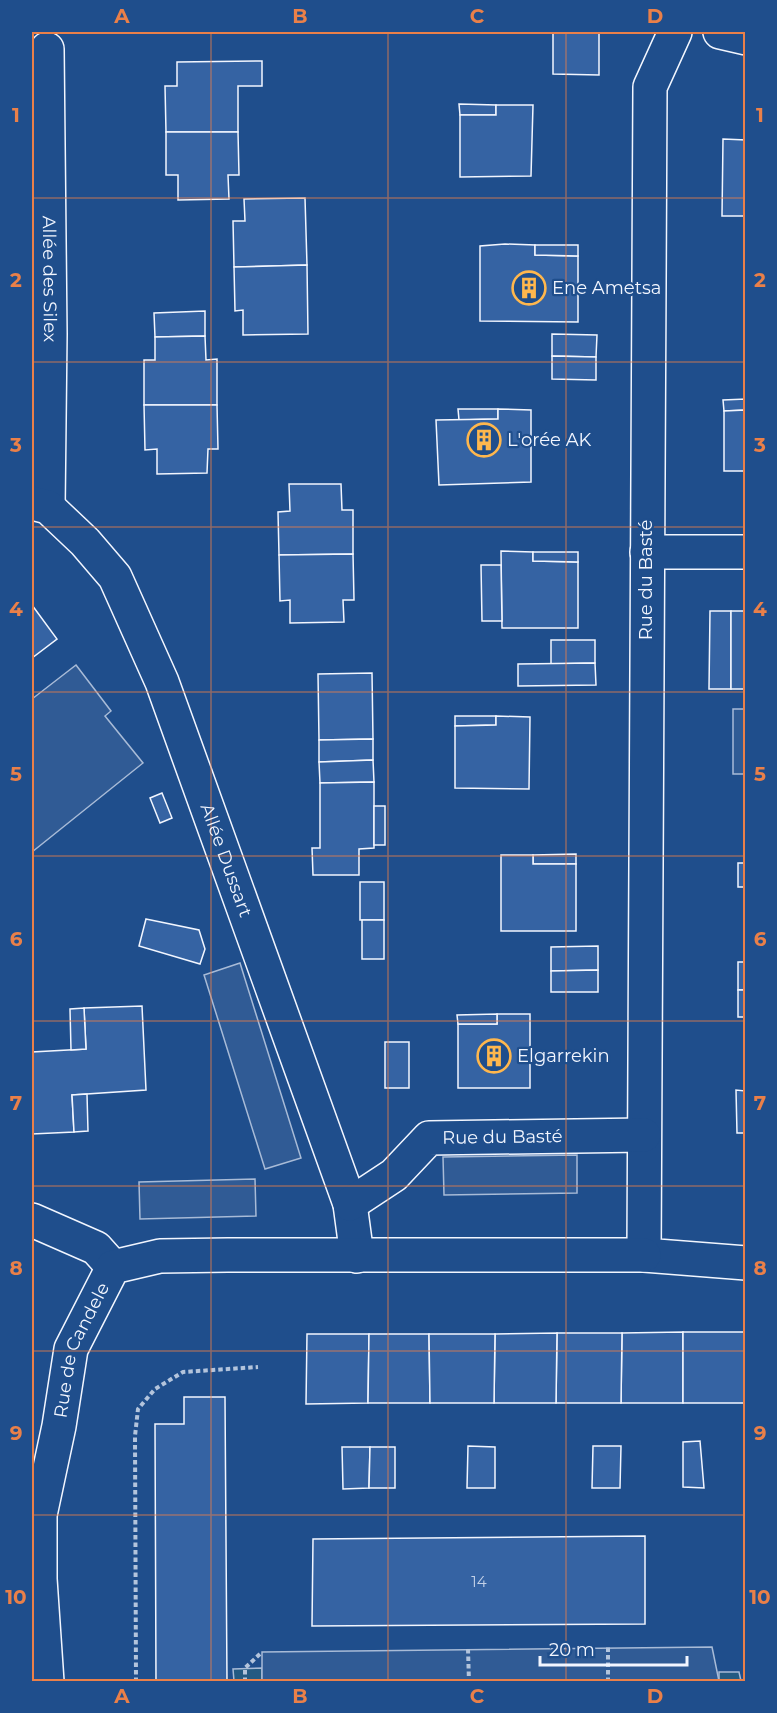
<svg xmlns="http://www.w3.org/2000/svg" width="777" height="1713" font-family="Montserrat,sans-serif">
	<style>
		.green { fill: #245a82; stroke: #a8bbd7; stroke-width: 1.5 }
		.parking { fill: #305b95; stroke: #a8bbd7; stroke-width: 1.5 }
		.building { fill: #3563a3; stroke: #f2f6ff; stroke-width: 1.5 }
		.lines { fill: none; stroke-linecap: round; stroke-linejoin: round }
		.street-casing { stroke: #f2f6ff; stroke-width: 36 }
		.path { stroke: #b3c4dc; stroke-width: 4; stroke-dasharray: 4.5 3; stroke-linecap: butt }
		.street { stroke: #1f4e8c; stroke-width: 33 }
		.grid { fill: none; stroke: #ea8049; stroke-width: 1.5; stroke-opacity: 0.55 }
		.labels { text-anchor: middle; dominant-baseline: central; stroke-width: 4.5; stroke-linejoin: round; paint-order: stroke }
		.number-label { font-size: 15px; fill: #c3d1e8 }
		.street-label { font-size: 18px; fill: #f2f6ff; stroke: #1f4e8c }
		.poi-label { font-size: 18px; fill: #f2f6ff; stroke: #1f4e8c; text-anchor: start }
		.neatline { fill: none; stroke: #ea8049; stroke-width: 2 }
		.grid-label { font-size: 20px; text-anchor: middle; font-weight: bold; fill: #ea8049 }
	</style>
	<rect width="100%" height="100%" fill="#1f4e8c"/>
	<g class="green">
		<polygon points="262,1668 262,1681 234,1681 233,1669"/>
		<polygon points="719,1672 739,1672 741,1681 719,1681"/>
	</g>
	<g class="parking">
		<polygon points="76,665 111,711 105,716 143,763 32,852 32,699"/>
		<rect x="733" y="709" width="12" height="65"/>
		<polygon points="240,963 301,1158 265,1169 204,975"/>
		<polygon points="577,1155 577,1193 444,1195 443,1157"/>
		<polygon points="255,1179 256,1216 140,1219 139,1182"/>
		<polygon points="712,1647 719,1681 262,1681 262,1652"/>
	</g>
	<g class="building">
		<polygon points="553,32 599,32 599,75 553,74"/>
		<polygon points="262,61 262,86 238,86 238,132 166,132 165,86 177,86 177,62"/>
		<polygon points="459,104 496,105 496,115 460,115"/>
		<polygon points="496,105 533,105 531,176 460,177 460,115 496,115"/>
		<polygon points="166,132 238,132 239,175 228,175 229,199 178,200 178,175 166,175"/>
		<polygon points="723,139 746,140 746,216 722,216"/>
		<polygon points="305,198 307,265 234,267 233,221 245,221 244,199"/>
		<polygon points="505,244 535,245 535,255 578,256 578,322 480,321 480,246"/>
		<polygon points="535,245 578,245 578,256 535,255"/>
		<polygon points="307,265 308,334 243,335 243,310 235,311 234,267"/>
		<polygon points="205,311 205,336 155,337 154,313"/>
		<polygon points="552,334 597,335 596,357 552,356"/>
		<polygon points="205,336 206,360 217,359 217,405 144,405 144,360 155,360 155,337"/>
		<polygon points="552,356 596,357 596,380 552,379"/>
		<polygon points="746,399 746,410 724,411 723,400"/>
		<polygon points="144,405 217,405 218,449 208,449 207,473 157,474 157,449 145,450"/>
		<polygon points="458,409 498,409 498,419 459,420"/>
		<polygon points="498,409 531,410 531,482 439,485 436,420 498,419"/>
		<polygon points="746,410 746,471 724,471 724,411"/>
		<polygon points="289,484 341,484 342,510 353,510 353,554 279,555 278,512 290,511"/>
		<polygon points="501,551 533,552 533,561 578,562 578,628 502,628"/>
		<polygon points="533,552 578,552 578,562 533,561"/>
		<polygon points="353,554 354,600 343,600 344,622 290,623 290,600 280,601 279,555"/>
		<polygon points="481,565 501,565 502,621 482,621"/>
		<polygon points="32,605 57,639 32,658"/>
		<polygon points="710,611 731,611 731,689 709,689"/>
		<rect x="731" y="611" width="15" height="78"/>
		<polygon points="551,640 595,640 595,663 551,664"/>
		<polygon points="595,663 596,685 518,686 518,664"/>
		<polygon points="372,673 373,739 319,740 318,674"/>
		<polygon points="455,716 496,716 496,725 455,726"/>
		<polygon points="496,716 530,717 529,789 455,788 455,726 496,725"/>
		<polygon points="373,739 373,760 319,762 319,740"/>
		<polygon points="373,760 374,782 320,783 319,762"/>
		<polygon points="374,782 374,848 359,849 359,875 313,875 312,848 320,848 320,783"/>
		<polygon points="162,793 172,818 160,823 150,798"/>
		<rect x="374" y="806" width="11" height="39"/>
		<polygon points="576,854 576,864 533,864 533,855"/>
		<polygon points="501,855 533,855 533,864 576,864 576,931 501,931"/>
		<polygon points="738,863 746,863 746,927 745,887 738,887"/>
		<rect x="360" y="882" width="24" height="38"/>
		<polygon points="146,919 199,930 205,949 200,964 139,946"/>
		<rect x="362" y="920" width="22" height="39"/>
		<polygon points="745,927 746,990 738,990 738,962 745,962"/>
		<polygon points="598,946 598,970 551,971 551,947"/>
		<polygon points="598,970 598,992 551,992 551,971"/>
		<polygon points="738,990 746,990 746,1053 744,1017 738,1017"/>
		<polygon points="142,1006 146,1090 72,1095 74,1132 32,1134 32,1052 86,1049 84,1008"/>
		<polygon points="84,1008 86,1049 71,1050 70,1009"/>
		<polygon points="497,1014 530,1014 530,1088 458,1088 458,1024 497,1024"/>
		<polygon points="497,1014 497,1024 458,1024 457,1015"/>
		<rect x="385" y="1042" width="24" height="46"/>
		<polygon points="744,1053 746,1133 737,1133 736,1090 745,1091"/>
		<polygon points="87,1094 88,1131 74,1132 72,1095"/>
		<polygon points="683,1332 683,1403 621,1403 622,1333"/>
		<rect x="683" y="1332" width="63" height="71"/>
		<polygon points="557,1333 622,1333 621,1403 556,1403"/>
		<polygon points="557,1333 556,1403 494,1403 495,1334"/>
		<polygon points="307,1334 369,1334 368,1403 306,1404"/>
		<polygon points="369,1334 429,1334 430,1403 368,1403"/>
		<polygon points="429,1334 495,1334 494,1403 430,1403"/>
		<polygon points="184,1397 225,1397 227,1682 156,1682 155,1424 184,1424"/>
		<polygon points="700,1441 704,1488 683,1487 683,1442"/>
		<polygon points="468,1446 495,1447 495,1488 467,1488"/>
		<polygon points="593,1446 621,1446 620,1488 592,1488"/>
		<polygon points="342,1447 370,1447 369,1488 343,1489"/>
		<polygon points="370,1447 395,1447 395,1488 369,1488"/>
		<polygon points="645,1536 645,1624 312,1626 313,1539"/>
	</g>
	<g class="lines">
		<defs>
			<g id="street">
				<polyline points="675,32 650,87 644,1255 746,1263"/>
				<polyline points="720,32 746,38"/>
				<path id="s1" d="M47,49l3,285 -2,173"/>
				<path id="s2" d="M32,503l16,4 37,35 30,35 47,105 188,522 7,52"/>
				<polyline points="647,552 746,552"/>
				<path id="s3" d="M350,1204l44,-29 35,-37 215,-3"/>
				<polyline points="32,1220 96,1248 113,1267"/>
				<path id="s4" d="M47,1682l-7,-103v-64l19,-89 12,-77 42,-82 47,-11 68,-1h416"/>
			</g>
		</defs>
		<use href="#street" class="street-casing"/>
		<g class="path">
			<polyline points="468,1649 469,1682"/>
			<polyline points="136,1682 135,1436 138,1409 155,1389 183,1372 258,1367"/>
			<polyline points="245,1682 245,1668 262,1652"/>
			<polyline points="608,1682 608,1647"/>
		</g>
		<use href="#street" class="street"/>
	</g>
	<path class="grid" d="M211,32v1650M388,32v1650M566,32v1650M32,198h714M32,362h714M32,527h714M32,692h714M32,856h714M32,1021h714M32,1186h714M32,1351h714M32,1515h714"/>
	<defs>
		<symbol id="building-ring" viewBox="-11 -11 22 22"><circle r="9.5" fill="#1f4e8c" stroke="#ffb74d" stroke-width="1.5"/><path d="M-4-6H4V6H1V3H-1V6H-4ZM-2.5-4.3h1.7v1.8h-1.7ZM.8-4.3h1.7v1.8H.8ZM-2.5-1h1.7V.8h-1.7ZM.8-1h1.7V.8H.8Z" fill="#ffb74d"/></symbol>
	</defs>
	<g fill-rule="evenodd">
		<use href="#building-ring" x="510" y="269" width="38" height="38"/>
		<use href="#building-ring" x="465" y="421" width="38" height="38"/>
		<use href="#building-ring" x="475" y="1037" width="38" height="38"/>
	</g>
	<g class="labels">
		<g class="number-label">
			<text x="479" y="1581">14</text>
		</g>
		<g class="street-label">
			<text stroke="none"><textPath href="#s1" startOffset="230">Allée des Silex</textPath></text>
			<text transform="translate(646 580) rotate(-90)">Rue du Basté</text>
			<text stroke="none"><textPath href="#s2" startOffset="418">Allée Dussart</textPath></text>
			<text stroke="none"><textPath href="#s3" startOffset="177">Rue du Basté</textPath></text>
			<text stroke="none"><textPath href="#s4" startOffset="338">Rue de Candele</textPath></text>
		</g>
		<g class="poi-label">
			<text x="552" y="288">Ene Ametsa</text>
			<text x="507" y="440">L'orée AK</text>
			<text x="517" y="1056">Elgarrekin</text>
		</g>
	</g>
	<rect width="777" height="1713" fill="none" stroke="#1f4e8c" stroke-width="66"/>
	<path d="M540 1656v9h147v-9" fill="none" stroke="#f2f6ff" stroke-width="3"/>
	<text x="549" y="1656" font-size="18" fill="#f2f6ff" stroke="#1f4e8c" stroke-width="4.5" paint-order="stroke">20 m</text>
	<rect x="33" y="33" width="711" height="1647" class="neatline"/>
	<g class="grid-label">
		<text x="122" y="23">A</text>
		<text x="300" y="23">B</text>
		<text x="477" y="23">C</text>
		<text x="655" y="23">D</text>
		<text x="16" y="122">1</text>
		<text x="760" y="122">1</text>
		<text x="16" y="287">2</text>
		<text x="760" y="287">2</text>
		<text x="16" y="452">3</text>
		<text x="760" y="452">3</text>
		<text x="16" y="616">4</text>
		<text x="760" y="616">4</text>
		<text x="16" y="781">5</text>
		<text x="760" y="781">5</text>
		<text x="16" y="946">6</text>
		<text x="760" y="946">6</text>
		<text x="16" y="1110">7</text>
		<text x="760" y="1110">7</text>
		<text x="16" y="1275">8</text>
		<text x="760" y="1275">8</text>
		<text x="16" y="1440">9</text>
		<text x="760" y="1440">9</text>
		<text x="16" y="1604">10</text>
		<text x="760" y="1604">10</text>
		<text x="122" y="1703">A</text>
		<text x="300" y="1703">B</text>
		<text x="477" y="1703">C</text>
		<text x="655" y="1703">D</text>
	</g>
</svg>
